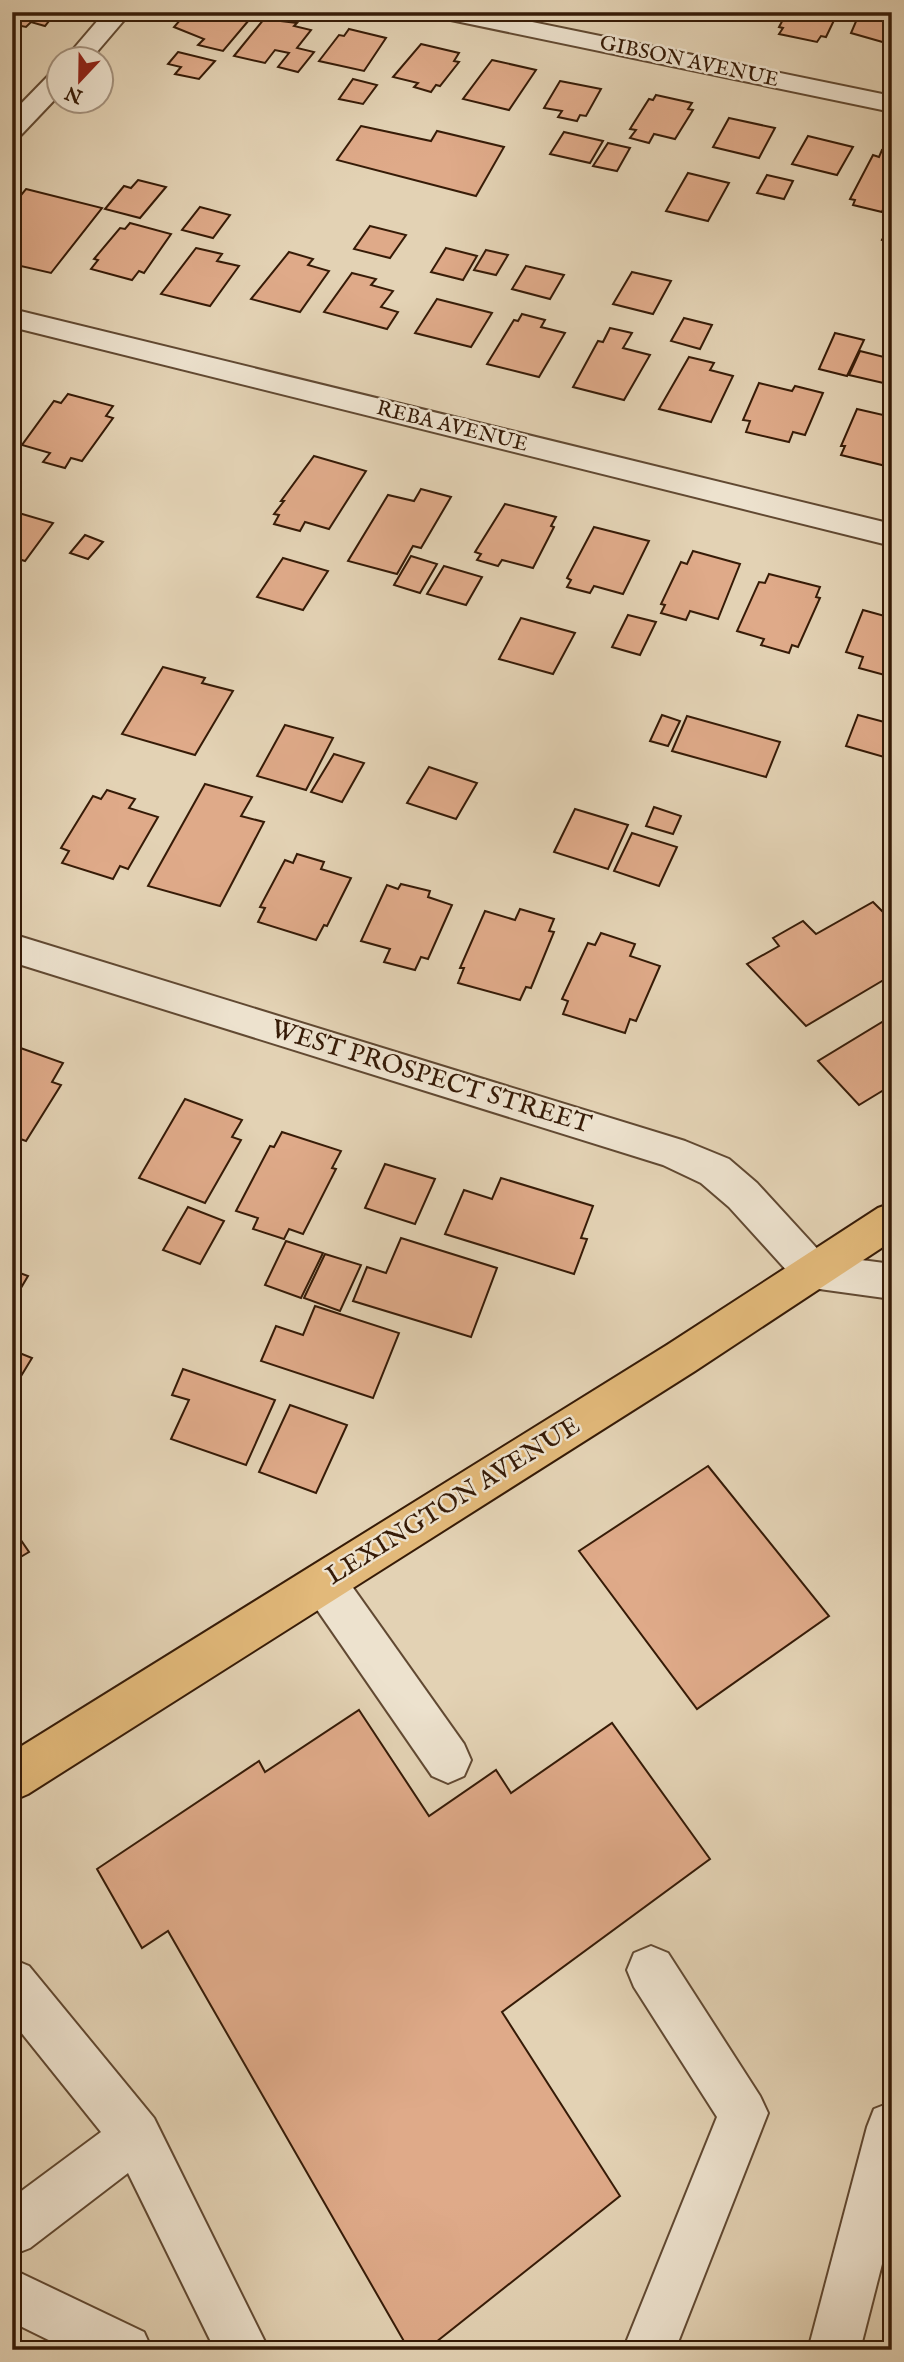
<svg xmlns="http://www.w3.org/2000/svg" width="904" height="2362" font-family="'IM FELL English',serif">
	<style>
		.building { fill: #dfaa89; stroke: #361b07; stroke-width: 2 }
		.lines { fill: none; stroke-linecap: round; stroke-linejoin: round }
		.minor-casing { stroke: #614932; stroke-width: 4 }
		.major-casing { stroke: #361b07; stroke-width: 4 }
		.minor { fill: #ede2ce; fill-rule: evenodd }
		.major { fill: #e2b97a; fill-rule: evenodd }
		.labels { text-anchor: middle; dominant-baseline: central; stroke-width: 5; stroke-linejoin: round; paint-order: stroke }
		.far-street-label { font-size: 21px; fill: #361b07; stroke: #ede2ce }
		.street-label { font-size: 26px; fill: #361b07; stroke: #ede2ce }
	</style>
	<rect width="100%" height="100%" fill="#e3d2b4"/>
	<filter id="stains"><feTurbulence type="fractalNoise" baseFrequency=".00286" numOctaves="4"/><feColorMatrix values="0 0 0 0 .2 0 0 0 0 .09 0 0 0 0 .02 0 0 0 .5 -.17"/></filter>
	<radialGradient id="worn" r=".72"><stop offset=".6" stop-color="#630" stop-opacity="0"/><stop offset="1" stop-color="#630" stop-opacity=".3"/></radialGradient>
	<g class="building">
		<polygon points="12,12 56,12 45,26 31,22 26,27 17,25 13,29"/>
		<polygon points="187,12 234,12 231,16 249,20 223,51 198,45 204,39 174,27"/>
		<polygon points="787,12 838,12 826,37 821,36 817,42 779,34 783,28 779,27"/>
		<polygon points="860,12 892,12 892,41 887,40 886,43 851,33"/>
		<polygon points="264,19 297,23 294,26 311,30 297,48 314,52 298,72 278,67 289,53 275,50 265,63 234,56"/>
		<polygon points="349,29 386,38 364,71 319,61 339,35 344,36"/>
		<polygon points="421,44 459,53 454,61 459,62 440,86 436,85 431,92 414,87 418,83 393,77"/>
		<polygon points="178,52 215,61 199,79 175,74 181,67 168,64"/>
		<polygon points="492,60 536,70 509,110 463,99"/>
		<polygon points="353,79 377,85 363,104 339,99"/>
		<polygon points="560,81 601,89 586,116 580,115 577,121 558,117 562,111 544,108"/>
		<polygon points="656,95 692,103 688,109 693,110 675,139 654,134 649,143 630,138 636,130 630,129 649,99 653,100"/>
		<polygon points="729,118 775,128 759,158 713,147"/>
		<polygon points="361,126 431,141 437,131 504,147 476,196 337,160"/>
		<polygon points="564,132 603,141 590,163 550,154"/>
		<polygon points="808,136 853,147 837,175 792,164"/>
		<polygon points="608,143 630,148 617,171 593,166"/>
		<polygon points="882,150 892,152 892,209 884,207 882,212 853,205 855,200 850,199 873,155 879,157"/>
		<polygon points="688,173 729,183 708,221 666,211"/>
		<polygon points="767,175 793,181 784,199 757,193"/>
		<polygon points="138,180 166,187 140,218 105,209 124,186 131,188"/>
		<polygon points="26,189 102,208 51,273 12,264 12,206"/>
		<polygon points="200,207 230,215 213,238 182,230"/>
		<polygon points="892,222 892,243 882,240"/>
		<polygon points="130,223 171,234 144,273 139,271 132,280 91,269 98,260 94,259 120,228 125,229"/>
		<polygon points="370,226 406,235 390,258 354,249"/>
		<polygon points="196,248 222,254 217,261 239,266 210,306 161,294"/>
		<polygon points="446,248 477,256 463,280 431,272"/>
		<polygon points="486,250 508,255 496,275 474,270"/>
		<polygon points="289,252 313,259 308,265 329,271 300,312 251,299"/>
		<polygon points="526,266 564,275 550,299 512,289"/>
		<polygon points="632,272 671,281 653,314 613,304"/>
		<polygon points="352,273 376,279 371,285 393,291 381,307 398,312 387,329 324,312"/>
		<polygon points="437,299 492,313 471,347 415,333"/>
		<polygon points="522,314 545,320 541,327 565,333 539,377 487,364 514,320 518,321"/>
		<polygon points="684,318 712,325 700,349 671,341"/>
		<polygon points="610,328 632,333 623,348 650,355 624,400 573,387 598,341 603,342"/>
		<polygon points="835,333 864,340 847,376 819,369"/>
		<polygon points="860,351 892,359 892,385 849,375"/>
		<polygon points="689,357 714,363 710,370 733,376 711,422 659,409"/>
		<polygon points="759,383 792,391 795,386 823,393 805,435 793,432 789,442 746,432 750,421 743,420"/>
		<polygon points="68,394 113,406 106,416 113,418 82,461 71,458 65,468 43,462 50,453 22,445 54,401 61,403"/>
		<polygon points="857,409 892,417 892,458 886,466 841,455 845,446 841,446"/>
		<polygon points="314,456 366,471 329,529 305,522 300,531 274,524 279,515 274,514 284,501 281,501"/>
		<polygon points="421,489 451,497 421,548 413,546 397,574 348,561 388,495 414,501"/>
		<polygon points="505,504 556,517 551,526 554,527 533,568 502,560 498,566 477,560 481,554 475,552"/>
		<polygon points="12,511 53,523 25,561 12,557"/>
		<polygon points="594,527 649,541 623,594 594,586 590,593 567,587 571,580 567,578"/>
		<polygon points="85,535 103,542 88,559 70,553"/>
		<polygon points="693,551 740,564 718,619 690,611 686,620 661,613 665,605 661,604 681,562 687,564"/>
		<polygon points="411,556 437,564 420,593 394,585"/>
		<polygon points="283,558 328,571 303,610 257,597"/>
		<polygon points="444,566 482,577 466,605 427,594"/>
		<polygon points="769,574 820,587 816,597 820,598 798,647 792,645 789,653 761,645 764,639 737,631 759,582 765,583"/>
		<polygon points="863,610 892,618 892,677 859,668 863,657 846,652"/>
		<polygon points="628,615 656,622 640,655 612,647"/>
		<polygon points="521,618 575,633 553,674 499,659"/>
		<polygon points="163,667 205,678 202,683 233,691 195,755 122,734"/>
		<polygon points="662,715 680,721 668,746 650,741"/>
		<polygon points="858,715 892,724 891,759 846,746"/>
		<polygon points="687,716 780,742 766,777 672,751"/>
		<polygon points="285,725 333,738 306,790 257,776"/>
		<polygon points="334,754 364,763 342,802 311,792"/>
		<polygon points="429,767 477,783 456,819 407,803"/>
		<polygon points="205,784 252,797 241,816 264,822 220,906 148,886"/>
		<polygon points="107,790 135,799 129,808 158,817 128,869 120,866 113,879 62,863 69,851 61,848 93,796 101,799"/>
		<polygon points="654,807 681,816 673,834 646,826"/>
		<polygon points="575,809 628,825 608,869 554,852"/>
		<polygon points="632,833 677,847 659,886 614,871"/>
		<polygon points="297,854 324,862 321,869 351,878 327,926 324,925 316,940 258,922 265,908 260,907 285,860 293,863"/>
		<polygon points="401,884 430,891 428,897 452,905 428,959 421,957 415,970 384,962 390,949 361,941 387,885 398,889"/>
		<polygon points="873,902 892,921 892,975 806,1026 747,964 779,946 773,938 803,921 816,934"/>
		<polygon points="520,909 554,919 549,931 554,932 531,988 526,987 520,1000 458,983 464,968 460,968 485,911 515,920"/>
		<polygon points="601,933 635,944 630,956 660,966 636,1021 630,1019 625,1033 563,1014 568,1001 562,999 588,943 595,945"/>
		<polygon points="892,1016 892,1085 859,1105 818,1061"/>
		<polygon points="12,1045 63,1063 52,1082 61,1085 26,1141 12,1136"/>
		<polygon points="185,1099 242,1120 232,1137 241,1140 205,1203 139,1178"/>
		<polygon points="282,1132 341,1151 332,1168 336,1169 303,1234 289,1229 284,1239 253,1229 258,1218 236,1211 270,1146 274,1147"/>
		<polygon points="385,1164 435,1179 415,1224 365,1208"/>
		<polygon points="501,1178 593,1206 581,1238 587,1239 574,1274 445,1234 464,1190 492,1199"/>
		<polygon points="188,1207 224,1221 200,1264 163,1250"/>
		<polygon points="401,1238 497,1268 471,1337 353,1301 367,1267 386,1273"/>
		<polygon points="286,1241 323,1253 301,1298 265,1285"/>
		<polygon points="325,1254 361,1265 340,1311 304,1298"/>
		<polygon points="12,1270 28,1276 12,1303"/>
		<polygon points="315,1306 399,1333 373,1398 261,1361 276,1326 303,1335"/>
		<polygon points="12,1350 32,1358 12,1391"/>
		<polygon points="183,1369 275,1400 246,1465 171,1439 189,1400 172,1395"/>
		<polygon points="290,1405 347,1425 316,1493 259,1472"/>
		<polygon points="708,1466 829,1616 697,1709 579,1551"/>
		<polygon points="12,1527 29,1552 12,1562"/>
		<polygon points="359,1710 429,1816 496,1770 511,1793 612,1723 710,1859 502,2012 620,2196 426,2350 409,2350 168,1931 142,1948 97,1869 259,1761 265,1772"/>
	</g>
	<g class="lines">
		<defs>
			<g id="minor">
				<polygon points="105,12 131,12 90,60 64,60"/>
				<polygon points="434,12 484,12 892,96 892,112 446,19 437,17"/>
				<polygon points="60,70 60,94 21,135 12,137 12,113 51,73"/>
				<polygon points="12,309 892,524 892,546 12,327"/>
				<polygon points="12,934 685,1141 729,1159 757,1183 823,1255 892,1264 892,1299 812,1288 798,1283 729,1207 701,1183 663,1165 12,962"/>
				<polygon points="324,1562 339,1568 464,1744 471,1760 464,1776 448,1783 432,1776 309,1598 302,1583 309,1568"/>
				<polygon points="651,1946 668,1953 760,2096 768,2113 675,2350 623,2350 717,2117 634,1987 627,1970 634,1953"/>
				<polygon points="12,1959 29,1966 154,2118 269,2350 215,2350 128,2173 30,2248 12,2255 12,2198 101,2132 12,2021"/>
				<polygon points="892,2102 892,2225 860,2350 808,2350 867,2127 874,2109"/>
				<polygon points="12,2269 144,2332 152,2350 69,2350 12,2322"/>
			</g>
			<polygon id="major" points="892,1203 892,1241 695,1371 28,1794 12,1801 12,1752 667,1345 878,1208"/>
		</defs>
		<use href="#minor" class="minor-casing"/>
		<use href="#major" class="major-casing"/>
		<use href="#minor" class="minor"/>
		<use href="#major" class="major"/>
	</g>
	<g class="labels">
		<g class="far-street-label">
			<text transform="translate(689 62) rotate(12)">GIBSON AVENUE</text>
			<text transform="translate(452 427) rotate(14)">REBA AVENUE</text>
		</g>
		<g class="street-label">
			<text transform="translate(431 1077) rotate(17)">WEST PROSPECT STREET</text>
			<text transform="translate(453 1501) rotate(-32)">LEXINGTON AVENUE</text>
		</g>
	</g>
	<rect width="904" height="2362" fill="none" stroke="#e3d2b4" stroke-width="42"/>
	<rect x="14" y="14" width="876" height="2334" fill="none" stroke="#361b07" stroke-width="3.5"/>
	<rect x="21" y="21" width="862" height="2320" fill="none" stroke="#361b07" stroke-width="2"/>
	<g transform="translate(80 80) rotate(202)"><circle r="33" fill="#ede2ce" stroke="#a4927e" stroke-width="2"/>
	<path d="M0-5L12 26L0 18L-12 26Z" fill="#8f2418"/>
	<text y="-10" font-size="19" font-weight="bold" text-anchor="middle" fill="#361b07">N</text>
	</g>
	<rect width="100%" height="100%" filter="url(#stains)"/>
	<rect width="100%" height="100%" fill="url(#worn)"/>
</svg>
